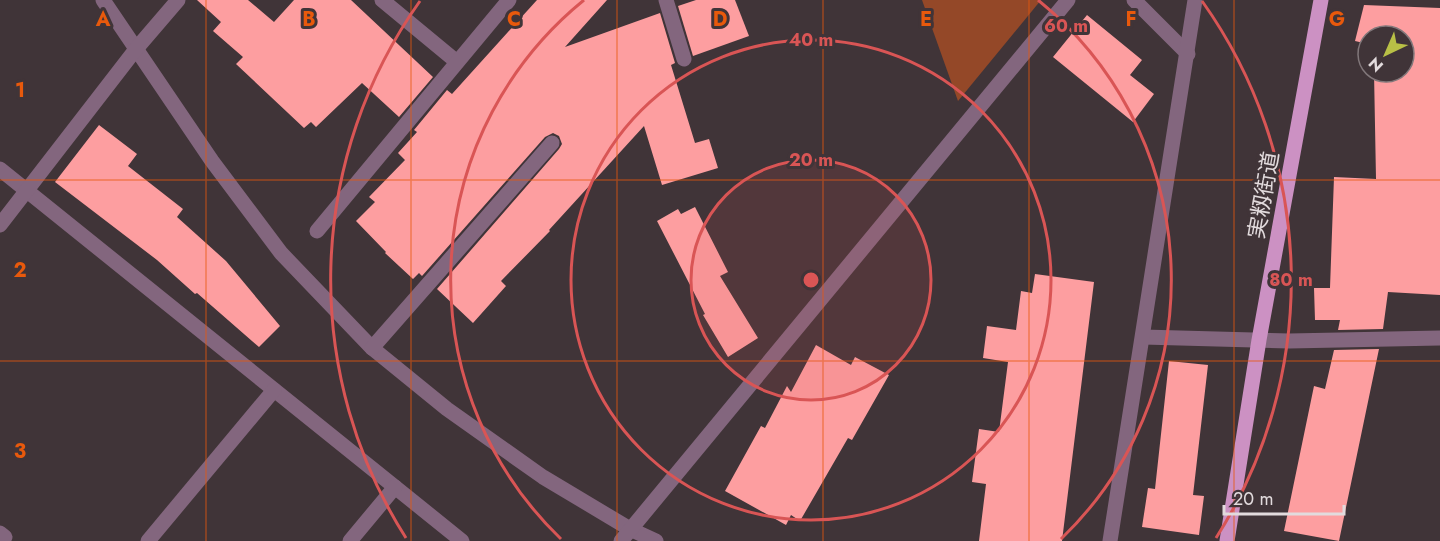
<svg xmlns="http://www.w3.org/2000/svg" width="1440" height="541" font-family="Jost,'Noto Sans JP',sans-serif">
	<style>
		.green { fill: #944828 }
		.building { fill: #fd9ea0 }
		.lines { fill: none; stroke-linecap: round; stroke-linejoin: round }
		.minor { stroke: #83667e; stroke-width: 15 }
		.major { stroke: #cc91c3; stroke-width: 15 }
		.grid { fill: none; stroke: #e8590c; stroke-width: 1.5; stroke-opacity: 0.55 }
		.ring { fill: none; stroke: #d95555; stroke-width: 3 }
		.labels { text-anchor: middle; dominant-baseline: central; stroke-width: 6; stroke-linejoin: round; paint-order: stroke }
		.street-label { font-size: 22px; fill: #e2dbdd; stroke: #403438 }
		.grid-label { font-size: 20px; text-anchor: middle; font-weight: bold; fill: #e8590c; stroke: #403438; stroke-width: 6; stroke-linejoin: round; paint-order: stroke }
		.centre { fill: #d95555; stroke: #403438; stroke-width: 3 }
		.ring-label { font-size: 18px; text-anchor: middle; font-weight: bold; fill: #d95555; stroke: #403438; stroke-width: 6; stroke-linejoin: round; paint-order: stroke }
	</style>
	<rect width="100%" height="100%" fill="#403438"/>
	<polygon class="green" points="922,0 1041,0 958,101"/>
	<g class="building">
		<polygon points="197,0 248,0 274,22 294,0 351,0 433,77 399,117 362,83 316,127 311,122 304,128 236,64 243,57 213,31 221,22"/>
		<polygon points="537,0 607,0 565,47 660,13 675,63 671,65 695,143 709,139 718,168 662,185 644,126 549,230 550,231 501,281 506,286 473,323 437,289 559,149 562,144 559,136 553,133 545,137 422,276 419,273 413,279 385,253 386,252 356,221 375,202 369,197 405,160 398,153 417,132 414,130 447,90 452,94"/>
		<polygon points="696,0 735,0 749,36 693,56 678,6"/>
		<polygon points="1364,5 1440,8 1440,295 1388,292 1383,329 1338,330 1340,320 1315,320 1314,288 1330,288 1334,177 1376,179 1374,72 1404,72 1404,36 1368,36 1368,44 1355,41"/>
		<polygon points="1087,15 1142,60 1130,75 1154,94 1133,122 1053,57"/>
		<polygon points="99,125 137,154 128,166 183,209 177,217 226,261 280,326 259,347 197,293 195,294 157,260 55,182"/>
		<polygon points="695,207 728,272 720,276 758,338 728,357 703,315 705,314 657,221 678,209 681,214"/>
		<polygon points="1035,274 1094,282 1062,541 979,541 986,484 972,482 979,429 999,432 1008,362 983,358 987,326 1016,330 1021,291 1032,293"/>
		<polygon points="816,345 851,365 855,357 889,375 852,440 848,438 800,521 791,515 786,525 725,491 761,426 765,428 787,386 791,392"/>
		<polygon points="1379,349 1339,541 1284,531 1314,386 1325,389 1334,350"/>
		<polygon points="1169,361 1208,365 1193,495 1204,496 1199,535 1142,527 1148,488 1155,489"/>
	</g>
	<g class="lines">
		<g class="minor">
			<polyline points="103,0 212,161 281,253 372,348 447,409 543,477 630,529 656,541"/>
			<polyline points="382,0 457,62"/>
			<polyline points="666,0 684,59"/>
			<polyline points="1134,0 1188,54"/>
			<polyline points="0,169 462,541"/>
			<polyline points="0,225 136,49 178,0"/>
			<polyline points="317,231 509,0"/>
			<polyline points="1143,337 1289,341 1440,338"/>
			<polyline points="372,348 552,143"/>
			<polyline points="0,533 5,537"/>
			<polyline points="148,541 274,390"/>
			<polyline points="350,541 395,487"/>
			<polyline points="621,541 1068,0"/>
			<polyline points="1110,541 1195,0"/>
		</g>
		<polyline class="major" points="1227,541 1259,340 1321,0"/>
	</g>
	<path class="grid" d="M206,0v541M411,0v541M617,0v541M823,0v541M1029,0v541M1234,0v541M0,180h1440M0,361h1440"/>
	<circle cx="811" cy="280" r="120" fill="#d95555" fill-opacity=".12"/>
	<g class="ring">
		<circle cx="811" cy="280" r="120"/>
		<circle cx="811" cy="280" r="240"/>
		<path d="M561 539A360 360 0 0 1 584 0M1038 0A360 360 0 0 1 1061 539"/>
		<path d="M406 538A480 480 0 0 1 420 1M1202 1A480 480 0 0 1 1216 538"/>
	</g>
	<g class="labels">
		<g class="street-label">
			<text transform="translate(1263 195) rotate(-80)">実籾街道</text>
		</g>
	</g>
	<g class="grid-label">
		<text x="103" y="26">A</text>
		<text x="309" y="26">B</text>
		<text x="514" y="26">C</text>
		<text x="720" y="26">D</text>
		<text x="926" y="26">E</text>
		<text x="1131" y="26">F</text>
		<text x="1337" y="26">G</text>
		<text x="20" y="97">1</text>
		<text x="20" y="277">2</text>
		<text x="20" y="458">3</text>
	</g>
	<circle cx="811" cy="280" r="9" class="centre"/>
	<g class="ring-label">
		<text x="1066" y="32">60 m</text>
		<text x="811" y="46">40 m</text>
		<text x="811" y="166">20 m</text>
		<text x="1291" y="286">80 m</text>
	</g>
	<g transform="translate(1386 54) rotate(224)"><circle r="28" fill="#403438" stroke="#81777a" stroke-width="1.5"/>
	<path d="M0-4.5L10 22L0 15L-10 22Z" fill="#b9c046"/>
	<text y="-9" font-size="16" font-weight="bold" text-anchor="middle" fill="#e2dbdd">N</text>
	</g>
	<path d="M1224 505v9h120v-9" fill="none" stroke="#e2dbdd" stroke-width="3"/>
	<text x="1233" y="505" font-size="18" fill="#e2dbdd" stroke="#403438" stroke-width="4.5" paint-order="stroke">20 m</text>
</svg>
